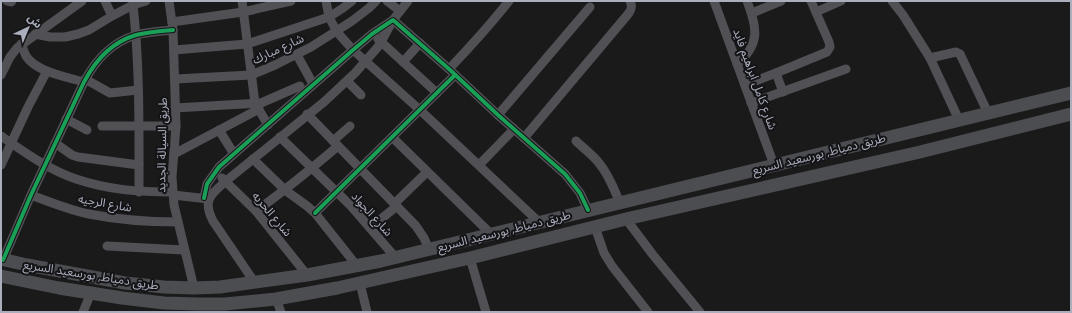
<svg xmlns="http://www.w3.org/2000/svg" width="1072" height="313" font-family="'DM Sans','Noto Sans Arabic',sans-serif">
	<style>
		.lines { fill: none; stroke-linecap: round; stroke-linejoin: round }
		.minor { stroke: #505055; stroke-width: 9 }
		.highway { stroke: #4c4d51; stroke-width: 13 }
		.cycleway-casing { stroke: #141417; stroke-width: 6 }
		.cycleway { stroke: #1a9f57; stroke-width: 4 }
		.labels { text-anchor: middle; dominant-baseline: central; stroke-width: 4; stroke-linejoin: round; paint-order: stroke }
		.street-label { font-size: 12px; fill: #abaebc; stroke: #141417 }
	</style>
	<rect width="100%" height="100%" fill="#1a1a1b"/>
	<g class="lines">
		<g class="minor">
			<polyline points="7,1 11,2 12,1"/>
			<polyline points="105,1 112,16"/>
			<polyline points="169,1 173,30 176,126 172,177 174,205 194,288"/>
			<polyline points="242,1 255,103 268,125"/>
			<polyline points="326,1 329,17 337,32 353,50 420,110 539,222"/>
			<polyline points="387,1 400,11"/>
			<polyline points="714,1 774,165"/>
			<polyline points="892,1 903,15 930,58 959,120"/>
			<path d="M133,5c7,62 6,125 6,187"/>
			<polyline points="816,12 841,1"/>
			<polyline points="752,13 781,1"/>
			<polyline points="172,22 243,12 291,1"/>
			<polyline points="35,34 50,37 65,37 78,34 89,30 112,16 133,5 146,1"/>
			<polyline points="378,39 437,93"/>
			<path d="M21,44c2,4 3,8 5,12 10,16 41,21 58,26"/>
			<polyline points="174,50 247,44 329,17 343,8 352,1"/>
			<polyline points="297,55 313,84"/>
			<polyline points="930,58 956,52 960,54 988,113"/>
			<polyline points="403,62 420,43"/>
			<path d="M737,64c24,-20 20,-37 10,-63"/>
			<path d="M449,69c21,-22 41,-44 60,-68"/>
			<polyline points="776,73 783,92"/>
			<polyline points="1,75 10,57 17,48 82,1"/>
			<polyline points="85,79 110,93 138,90"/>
			<polyline points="175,79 251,75 275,65 311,47 352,21 369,8 376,1"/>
			<polyline points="347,81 361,95"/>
			<polyline points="745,85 776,73 827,52 830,47 829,42 811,1"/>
			<polyline points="751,103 846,69"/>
			<polyline points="175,108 261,103 300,86"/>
			<polyline points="307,114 416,226 424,238 429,249"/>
			<polyline points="498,115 590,7"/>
			<polyline points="66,119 87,130"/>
			<polyline points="102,126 176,126"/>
			<polyline points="219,130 234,154"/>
			<path d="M1,136c23,16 48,34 75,43 33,11 62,13 97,13"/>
			<polyline points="280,137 351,206 395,257"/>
			<polyline points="392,137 491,234"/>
			<path d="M524,138l105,-125c3,-5 3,-7 1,-12"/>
			<polyline points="333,141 350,126"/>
			<path d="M576,141c7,7 17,14 23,22 10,12 15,26 21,40"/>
			<polyline points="55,143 72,155 78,157 139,165"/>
			<polyline points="174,154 259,109"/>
			<polyline points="253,159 285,190 307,206 315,213 357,266"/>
			<polyline points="1,165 28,107 47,71"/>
			<polyline points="479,165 514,129"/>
			<polyline points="222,178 256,211 307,275"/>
			<path d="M31,195c19,7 38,15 58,19 30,6 59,8 88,8"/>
			<polyline points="173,195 209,199"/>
			<polyline points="204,198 207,184 219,167 353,50 372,34 393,20 449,69 498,115 565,174 580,193 588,210"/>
			<polyline points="394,204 427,172"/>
			<path d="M256,211c28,-20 55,-42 82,-65"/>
			<polyline points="315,213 455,75"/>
			<polyline points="626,219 653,255 700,312"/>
			<polyline points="595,227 604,253 612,266 648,312"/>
			<polyline points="370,228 397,206"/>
			<polyline points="107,246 184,250"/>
			<polyline points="470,258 486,312"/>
			<path d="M3,260l28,-65 53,-113c11,-21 28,-40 52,-47 11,-3 25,-4 37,-5"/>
			<path d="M255,283l-42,-62c-11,-21 -2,-27 13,-40l98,-79 31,-29 22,-25 4,-6 12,-22 15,-19"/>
			<polyline points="360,283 367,312"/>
			<polyline points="276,299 281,312"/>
			<polyline points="83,312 91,293"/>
		</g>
		<g class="highway">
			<polyline points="1,259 27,265 125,283 164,287 194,288 220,287 307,275 381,261 1071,93"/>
			<polyline points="1,276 59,288 122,298 164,303 198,304 225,304 276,299 337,288 470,258 626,219 920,152 1071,114"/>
		</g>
		<defs>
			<g id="cycleway">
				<polyline points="204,198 207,184 219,167 353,50 372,34 393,20 449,69 498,115 565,174 580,193 588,210"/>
				<polyline points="315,213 455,75"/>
				<path d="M3,260l28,-65 53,-113c11,-21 28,-40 52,-47 11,-3 25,-4 37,-5"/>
			</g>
		</defs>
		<use href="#cycleway" class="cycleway-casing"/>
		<use href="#cycleway" class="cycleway"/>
	</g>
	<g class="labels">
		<g class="street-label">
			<text transform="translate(278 49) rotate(-25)">شارع مبارك</text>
			<text transform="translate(755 79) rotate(70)">شارع كامل ابراهيم فايد</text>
			<text transform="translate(162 145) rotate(-89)">طريق السيالة الجديد</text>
			<text transform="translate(819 154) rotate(-14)">طريق دمياط, بورسعيد السريع</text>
			<text transform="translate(105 203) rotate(10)">شارع الرجيه</text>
			<text transform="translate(272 214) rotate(50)">شارع الحريه</text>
			<text transform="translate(372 214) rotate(48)">شارع الجواد</text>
			<text transform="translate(504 231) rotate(-14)">طريق دمياط, بورسعيد السريع</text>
			<text transform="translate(91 275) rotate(9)">طريق دمياط, بورسعيد السريع</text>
		</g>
	</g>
	<rect width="1072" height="313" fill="none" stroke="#abaebc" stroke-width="4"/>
	<g transform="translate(28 28) rotate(44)" stroke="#141417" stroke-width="3" paint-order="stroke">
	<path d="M0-3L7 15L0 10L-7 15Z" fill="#abaebc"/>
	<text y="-6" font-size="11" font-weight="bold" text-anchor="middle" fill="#abaebc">ش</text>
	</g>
</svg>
